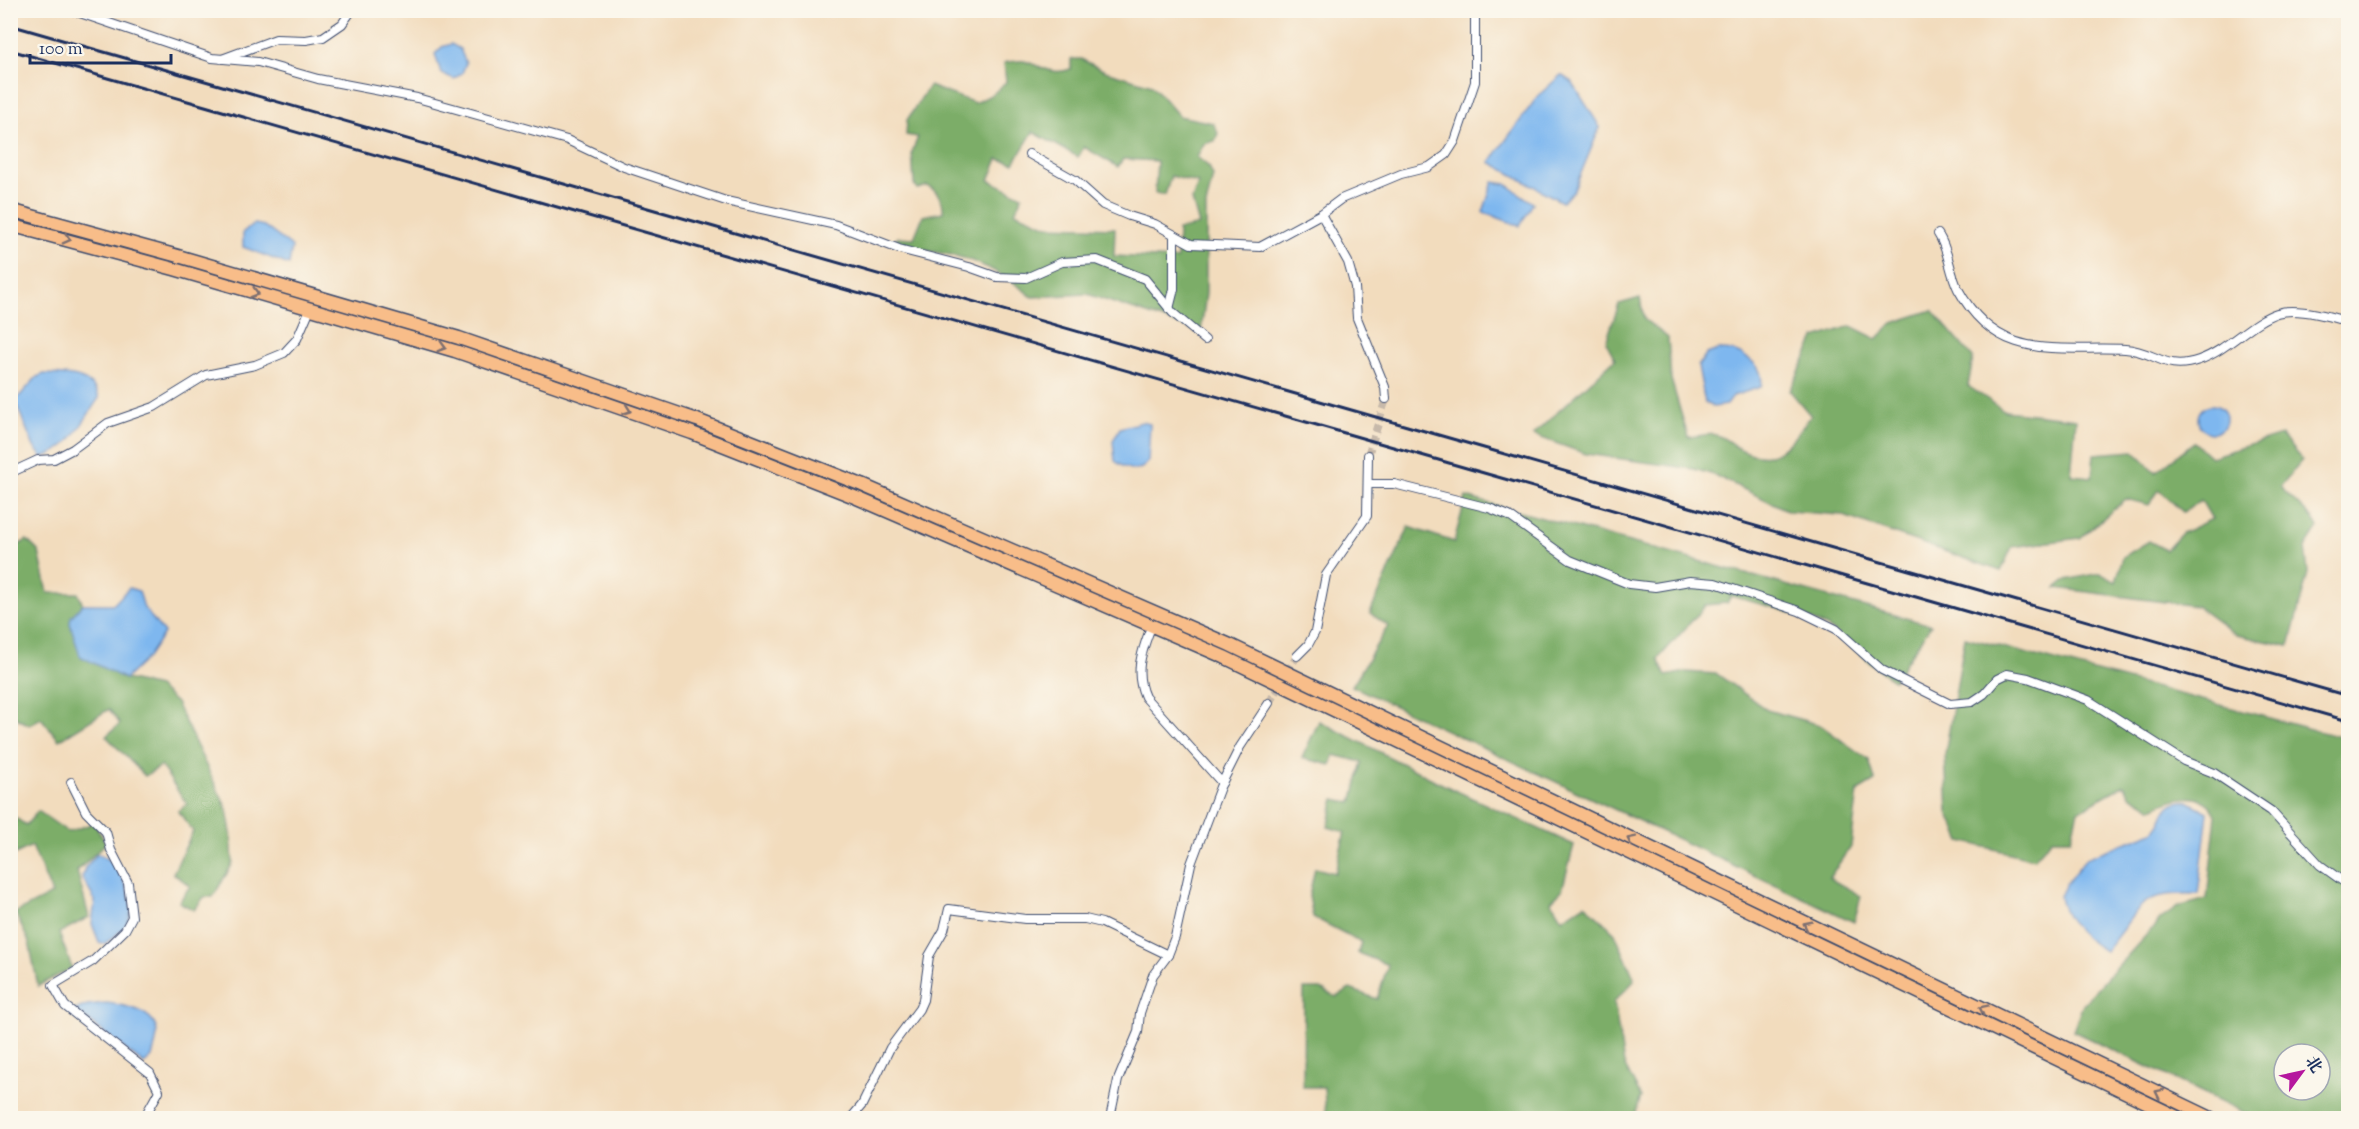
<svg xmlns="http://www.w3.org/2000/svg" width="2359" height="1129" font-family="'Sorts Mill Goudy','Noto Serif SC',serif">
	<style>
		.forest { fill: #7cad68; stroke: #4c6e63; stroke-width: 1.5; fill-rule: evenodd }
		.water { fill: #7eb7ef; stroke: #4c73a6; stroke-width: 1.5 }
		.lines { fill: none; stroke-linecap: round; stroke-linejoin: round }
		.minor-tunnel { stroke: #c7b9aa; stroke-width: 8; stroke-dasharray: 8 4; stroke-linecap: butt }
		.minor-casing { stroke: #3b496c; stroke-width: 10 }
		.primary-casing { stroke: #3b496c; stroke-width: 15 }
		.minor { stroke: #fff; stroke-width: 8 }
		.primary { stroke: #f8bd89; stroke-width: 12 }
		.rail { stroke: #1b2f5e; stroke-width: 3 }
		.oneway { stroke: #7e6f71 }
	</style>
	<rect width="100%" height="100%" fill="#fbf7ec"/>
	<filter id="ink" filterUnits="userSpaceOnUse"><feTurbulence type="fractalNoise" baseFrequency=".0167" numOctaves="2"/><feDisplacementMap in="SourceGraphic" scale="12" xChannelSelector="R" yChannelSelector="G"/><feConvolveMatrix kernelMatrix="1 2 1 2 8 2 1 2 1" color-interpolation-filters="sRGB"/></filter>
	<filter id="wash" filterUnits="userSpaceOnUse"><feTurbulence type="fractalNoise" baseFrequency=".008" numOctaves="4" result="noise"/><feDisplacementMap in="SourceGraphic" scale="24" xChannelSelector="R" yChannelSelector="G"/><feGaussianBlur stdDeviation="1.35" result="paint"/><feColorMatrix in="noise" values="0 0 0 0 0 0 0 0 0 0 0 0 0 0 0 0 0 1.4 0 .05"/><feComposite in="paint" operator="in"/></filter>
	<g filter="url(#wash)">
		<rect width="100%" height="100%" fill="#f2dcbd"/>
		<g class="forest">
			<path d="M1071,59h10l24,12 47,14 27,31 34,7 5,10 -3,8 -11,3 -7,13 12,10 4,9 -7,30v87l-5,39 -114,-38 -55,3c-21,-18 -43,-31 -69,-39 -23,-7 -45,-6 -68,-16l2,-5 17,1 9,-22 20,-4c1,-11 -6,-22 -16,-26l-10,3 -3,-5 -2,-32 6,-15 -12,-2 1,-15 22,-34 46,17 18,-9 13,-12 -2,-19c6,-1 14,-3 20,-2 18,5 27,15 47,8zM1033,132l45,25 6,-10 34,20 5,-8 34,2 -2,32 10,2 6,-19 27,7 -6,17 7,25 -21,5 -1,29 -63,-3 1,-28 -67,-2 -33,-14 7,-16 -33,-16 9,-21 16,4z"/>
			<path d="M1640,298l4,21 24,19 3,41 17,58c9,0 19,-4 28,-2 9,2 16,10 24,14 38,19 49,-6 71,-33l-21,-25 25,-53 36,-12 26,13 16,-16 39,-13 41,48 -5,28 37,25 71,8 -5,56 21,2 2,-23 40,-3 22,21 38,-30 17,15 70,-22 21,25 -22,27 33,32 5,9 -13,20 3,25 -19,73 -53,-11 -40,-29 -140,-18 10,-8 34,-7 16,9 7,-25 26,-16 17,9 16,-17 30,-14 -11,-19 -18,12 -24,-22 -10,15 -23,-6 -46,39 -68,9 -11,24 -160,-56 -52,-4 -75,-36 -20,-6 -108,-15 -53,-19 82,-76 -9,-17 13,-38z"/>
			<path d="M1466,497l465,128 -37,55c-25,-14 -43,-40 -69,-54 -27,-13 -65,-22 -94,-30l-4,7 -21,2 -48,54 8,17 20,-4 31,2 50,36 53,15 49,35 6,21 -17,10 -7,55 -22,32 32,18 -7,26 -502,-236 36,-60 -18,-13 39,-86 45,15z"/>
			<polygon points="27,540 39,552 48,593 78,593 83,604 71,617 122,678 158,687 176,703 227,809 231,833 233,863 213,897 204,897 194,910 179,902 190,886 173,873 193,831 178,811 187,804 161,766 145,776 106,736 120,724 109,709 59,740 41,718 29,725 13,716 10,550"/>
			<path d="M1965,637l383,102v379h-92l-183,-87 10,-27 78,-85 17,-12 29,-8 9,-84c-12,-27 -43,-17 -64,-7l-22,-13 -6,-10 -46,26 -7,28h-19l-18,20 -73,-18 -13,-29 -3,-58zM2284,1054h36v36h-36z"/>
			<polygon points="1319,721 1446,786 1574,845 1562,890 1551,901 1562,919 1585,904 1615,933 1635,980 1614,1002 1624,1064 1641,1097 1634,1118 1326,1118 1324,1087 1303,1087 1304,989 1321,989 1336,997 1350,989 1377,999 1388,965 1358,953 1361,942 1313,917 1309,896 1315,868 1335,873 1345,832 1328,827 1335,799 1352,803 1362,762 1334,755 1331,765 1302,758"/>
			<polygon points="38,811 68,832 94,823 106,843 77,871 89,917 59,933 72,968 38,986 29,942 15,913 52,894 32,846 11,856 11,815 26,825"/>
		</g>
		<g class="water">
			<polygon points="451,44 460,49 466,63 462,73 454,79 441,73 435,54 442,47"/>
			<polygon points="1561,75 1572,82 1600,127 1574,190 1562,202 1490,162 1538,96"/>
			<polygon points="1493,182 1506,184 1533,203 1520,226 1483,212"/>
			<polygon points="255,224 264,226 292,247 289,265 243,247 243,232"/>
			<path d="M1718,350c21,-1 48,13 43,37l-28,9 -6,9 -14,2 -8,-4 -7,-37 9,-12z"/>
			<path d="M44,374c21,1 48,-1 55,24 -15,21 -29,54 -57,59l-8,-10 -19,-46 22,-24z"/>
			<circle cx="2212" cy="419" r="14"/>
			<path d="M1142,422l8,2 -2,38c-9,13 -23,7 -33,-1l-2,-20 7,-13z"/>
			<polygon points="129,588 139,591 144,608 164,633 148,657 125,679 80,656 70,623 71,617 83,604 114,604"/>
			<path d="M2187,801l21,11 -10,82c-66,-3 -56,17 -93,57 -20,-12 -41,-30 -45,-55l6,-12 20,-26 67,-26c16,-13 6,-31 34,-31z"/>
			<path d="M97,854c19,3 36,40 34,58 -2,15 -16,24 -27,32l-5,-2 -7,-18 3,-23 -13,-24 3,-9z"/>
			<path d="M107,1003c16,2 50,8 50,30 0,7 -3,17 -5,24l-8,7 -69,-54 12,-5z"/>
		</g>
	</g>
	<g filter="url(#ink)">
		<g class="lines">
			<g class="minor-tunnel">
				<polyline points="1368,455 1386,399"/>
				<polyline points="1269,703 1297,656"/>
			</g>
			<defs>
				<g id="minor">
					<polyline points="71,10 212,58 258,62 318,79 417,98 567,140 624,167 726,201 836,225 899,249 969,267 997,277 1026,278 1062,262 1097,260 1145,279 1173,313 1205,340"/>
					<polyline points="222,59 276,39 306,40 323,37 342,24 352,10"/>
					<polyline points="1029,154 1075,180 1103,205 1129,216 1155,224 1191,244 1260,247 1321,214"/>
					<path d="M1938,234c11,16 11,37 20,55 40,74 99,57 167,60 31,2 39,23 74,11 29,-10 51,-38 78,-47 20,-6 52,3 71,9"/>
					<polyline points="1169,309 1174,289 1174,235"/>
					<polyline points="1386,399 1385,387 1357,318 1355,287 1348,262 1321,214 1341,199 1401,174 1429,167 1446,155 1455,141 1475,82 1475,10"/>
					<polyline points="10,473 38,460 54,459 73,449 108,423 154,407 206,375 255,365 284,353 297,339 310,309"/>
					<polyline points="1368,484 1394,484 1489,508 1509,516 1570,560 1629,584 1655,587 1690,581 1715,583 1799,611 1836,629 1882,670 1950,704 1972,702 1984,694 1997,679 2007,674 2028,678 2088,700 2184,761 2214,773 2271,811 2320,865 2348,885"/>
					<path d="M1152,624c-9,25 -19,46 -7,73l77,86"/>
					<polyline points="1297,656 1308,645 1315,632 1326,575 1367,516 1368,455"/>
					<polyline points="71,782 86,812 106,832 111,850 128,883 132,917 125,930 93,961 53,985 65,1006 150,1073 159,1091 144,1118"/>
					<polyline points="851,1118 862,1105 890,1048 919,1009 923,1000 929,956 944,930 949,909 1025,919 1085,919 1102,923 1168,955"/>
					<polyline points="1110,1118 1118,1080 1138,1032 1140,1013 1153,975 1168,955 1175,937 1191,864 1220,787 1240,747 1269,703"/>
				</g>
				<g id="primary">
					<polyline points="10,210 178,256 459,338 697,420 862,485 1230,645 2211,1118"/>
					<polyline points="10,225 174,269 455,351 692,433 857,498 1224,657 2179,1118"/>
				</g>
			</defs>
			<use href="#minor" class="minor-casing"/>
			<use href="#primary" class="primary-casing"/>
			<use href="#minor" class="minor"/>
			<use href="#primary" class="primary"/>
			<g class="rail">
				<polyline points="10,25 2348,696"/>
				<polyline points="10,50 2348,721"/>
			</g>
		</g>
		<defs><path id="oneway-chevron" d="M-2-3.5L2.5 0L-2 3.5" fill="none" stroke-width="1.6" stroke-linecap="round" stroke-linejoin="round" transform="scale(1.5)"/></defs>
		<g class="oneway">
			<use href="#oneway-chevron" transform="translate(67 239) rotate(15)"/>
			<use href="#oneway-chevron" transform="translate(255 293) rotate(16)"/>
			<use href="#oneway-chevron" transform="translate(442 347) rotate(16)"/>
			<use href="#oneway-chevron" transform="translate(627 410) rotate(20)"/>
			<use href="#oneway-chevron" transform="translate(1631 840) rotate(-154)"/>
			<use href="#oneway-chevron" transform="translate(1807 925) rotate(-154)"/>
			<use href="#oneway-chevron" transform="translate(1983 1009) rotate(-154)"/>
			<use href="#oneway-chevron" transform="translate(2159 1093) rotate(-154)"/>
		</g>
	</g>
	<rect width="2359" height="1129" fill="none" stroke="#fbf7ec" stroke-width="36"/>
	<g transform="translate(2302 1072) rotate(57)"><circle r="28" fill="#fbf7ec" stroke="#a1a7b3" stroke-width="1.5"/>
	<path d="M0-4.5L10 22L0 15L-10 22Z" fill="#b5179e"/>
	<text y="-9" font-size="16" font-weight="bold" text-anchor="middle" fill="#1b2f5e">北</text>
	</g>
	<path d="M30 54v9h141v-9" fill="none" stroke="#1b2f5e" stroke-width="3"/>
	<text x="39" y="54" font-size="18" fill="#1b2f5e" stroke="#fbf7ec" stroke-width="4.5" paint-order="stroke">100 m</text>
</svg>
